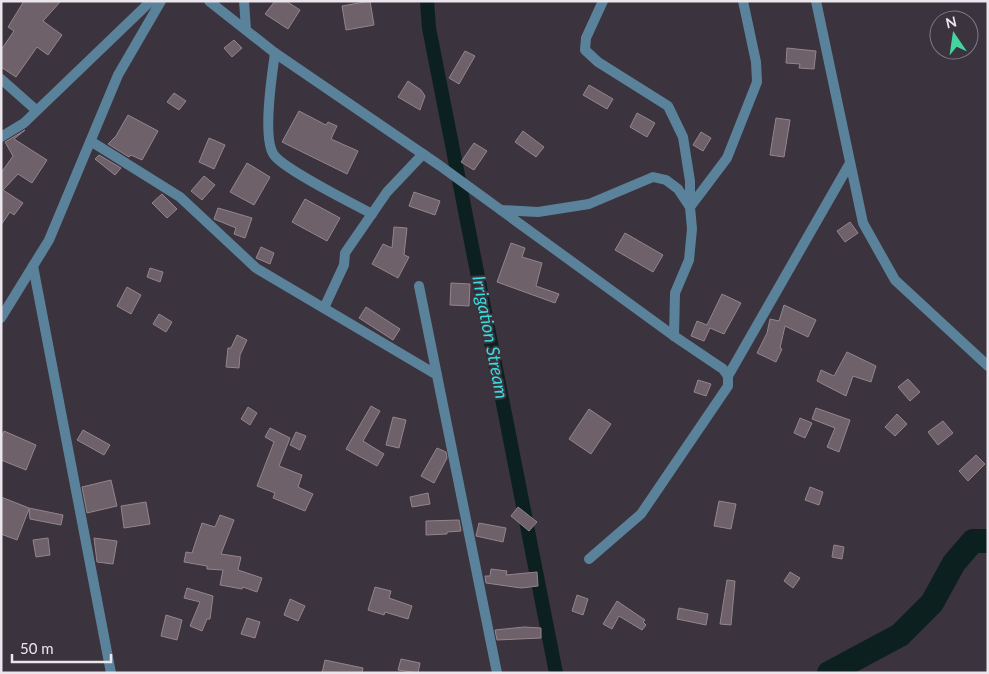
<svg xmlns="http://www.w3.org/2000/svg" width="989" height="674" font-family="Lato,sans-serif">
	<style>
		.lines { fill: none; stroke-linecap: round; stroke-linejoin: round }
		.canal { stroke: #0c2020; stroke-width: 14 }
		.river { stroke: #0c2020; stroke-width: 24 }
		.building { fill: #6f6169; stroke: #94858d }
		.street { stroke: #5a839b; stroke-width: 10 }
		.labels { text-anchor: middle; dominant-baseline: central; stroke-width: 4; stroke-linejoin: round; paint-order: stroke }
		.water-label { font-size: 18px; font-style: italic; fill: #39dcdd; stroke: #3b333d }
	</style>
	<rect width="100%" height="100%" fill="#3b333d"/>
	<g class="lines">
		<polyline class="canal" points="427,1 429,28 556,673"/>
		<polyline class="river" points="829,673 900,635 932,603 954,563 973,541 988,541"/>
	</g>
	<g class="building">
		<polygon points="24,1 61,1 43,21 62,35 48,55 37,47 16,77 1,67 1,50 14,31 8,27"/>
		<polygon points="275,1 286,1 300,10 288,29 265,14"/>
		<polygon points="370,1 374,25 346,30 342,6"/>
		<polygon points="234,40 242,48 232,57 224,48"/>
		<polygon points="787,48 816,51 814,69 799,68 800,64 786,63"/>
		<polygon points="465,51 475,56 459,84 449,78"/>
		<polygon points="408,81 421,90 425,96 420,110 398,97"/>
		<polygon points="589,85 613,99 607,109 583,95"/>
		<polygon points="174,93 186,101 179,110 167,102"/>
		<polygon points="299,111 326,125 328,122 337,126 331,139 358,151 347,174 282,142"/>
		<polygon points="637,113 655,123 647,137 630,127"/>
		<polygon points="128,115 158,131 142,160 131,155 129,157 108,144 116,136"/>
		<polygon points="776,118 790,120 784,157 770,155"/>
		<polygon points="25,130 14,139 47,160 32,183 18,174 3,190 23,203 14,215 10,212 1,225 1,173 13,156 5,142"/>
		<polygon points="523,131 544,147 536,157 515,142"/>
		<polygon points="701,132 711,138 703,151 693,145"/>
		<polygon points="209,138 225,145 214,169 199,162"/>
		<polygon points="474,143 487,151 474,170 461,162"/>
		<polygon points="99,155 121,168 115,175 95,159"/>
		<polygon points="247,163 270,177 254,205 230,192"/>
		<polygon points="204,176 215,185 202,200 191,191"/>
		<polygon points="414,192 440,201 435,215 409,206"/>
		<polygon points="162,194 177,209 167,218 152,203"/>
		<polygon points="305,199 340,218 327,241 292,222"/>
		<polygon points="218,208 252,218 245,238 234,234 236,228 214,219"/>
		<polygon points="850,222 858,233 845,242 837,231"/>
		<polygon points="394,227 407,228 404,255 409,257 398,278 372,264 383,244 392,248"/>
		<polygon points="625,233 663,255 653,272 615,250"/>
		<polygon points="511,243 525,248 522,257 542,263 536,286 559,294 555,303 497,282"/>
		<polygon points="261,247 274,253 270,264 256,258"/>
		<polygon points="150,268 163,272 160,282 147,277"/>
		<polygon points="451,283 470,284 469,306 450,305"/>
		<polygon points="127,287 141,295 131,314 117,306"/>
		<polygon points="722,294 741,303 724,334 710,328 704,341 691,336 697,321 707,325"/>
		<polygon points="784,305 816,320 808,337 785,326 780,348 782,349 776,362 757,353 767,333 770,319 779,321"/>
		<polygon points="366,307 400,329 393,340 359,318"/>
		<polygon points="159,314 172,322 166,332 153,324"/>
		<polygon points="237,335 247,340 240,355 239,368 226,367 228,348 231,348"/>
		<polygon points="847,352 876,366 871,382 853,376 846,396 817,381 821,370 834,376"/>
		<polygon points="908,379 920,392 910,401 898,387"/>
		<polygon points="698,380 711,384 706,396 694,392"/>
		<polygon points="371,406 380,411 363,441 384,454 377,466 346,449"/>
		<polygon points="248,407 257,413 250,425 241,419"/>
		<polygon points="816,408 850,420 839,452 827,447 835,428 812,419"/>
		<polygon points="589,409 611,424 591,454 569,439"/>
		<polygon points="897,414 907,424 895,436 885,427"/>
		<polygon points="393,417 406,420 399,448 386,445"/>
		<polygon points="800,418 812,423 805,438 794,433"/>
		<polygon points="943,421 953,433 938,445 928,432"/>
		<polygon points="270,428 290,438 279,466 302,475 298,487 313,494 305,511 273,498 275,493 257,486 274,442 265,437"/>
		<polygon points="83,430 110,445 104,455 77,440"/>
		<polygon points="4,431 36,445 26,470 1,460 1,438"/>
		<polygon points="296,432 306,436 300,450 290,445"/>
		<polygon points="437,448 446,452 447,458 434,483 421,476"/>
		<polygon points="976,455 985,464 968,481 959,471"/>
		<polygon points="111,480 117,506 87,513 82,487"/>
		<polygon points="810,487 823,492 819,505 805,500"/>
		<polygon points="428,493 430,504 412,507 410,497"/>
		<polygon points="1,497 29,508 63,515 61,525 30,519 29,509 17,540 1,534"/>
		<polygon points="719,501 736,504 731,529 714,526"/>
		<polygon points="146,502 150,524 124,528 121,506"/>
		<polygon points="518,507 537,522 529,531 511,516"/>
		<polygon points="220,515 234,520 221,554 241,557 238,570 262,578 257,592 243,587 242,589 220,585 223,570 207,569 207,566 184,562 186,552 192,553 202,523 215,527"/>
		<polygon points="459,520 461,531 447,532 447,534 426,535 426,521"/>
		<polygon points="479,523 506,528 503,542 476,536"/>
		<polygon points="48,538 50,555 36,557 33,540"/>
		<polygon points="94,538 117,541 113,564 97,562"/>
		<polygon points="834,545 844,547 842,559 832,557"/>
		<polygon points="491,569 507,571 506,575 537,572 538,586 521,588 486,583 485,576 490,576"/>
		<polygon points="790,572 800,578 793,588 784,581"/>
		<polygon points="727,580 735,581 731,625 720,624"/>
		<polygon points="375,587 391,591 389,598 412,606 408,619 385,612 384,615 368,610"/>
		<polygon points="187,588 213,596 210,619 207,619 202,631 190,626 200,602 184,598"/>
		<polygon points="577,595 588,599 583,615 572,611"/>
		<polygon points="290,599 305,606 298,621 284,615"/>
		<polygon points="617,601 645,620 643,622 646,625 642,630 619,616 612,629 603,624"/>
		<polygon points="679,608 708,614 706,625 677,619"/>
		<polygon points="166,615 182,620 177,640 161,636"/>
		<polygon points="247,618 260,622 255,638 241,634"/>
		<polygon points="524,627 541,628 541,638 497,640 495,630"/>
		<polygon points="401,659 420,663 418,673 398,670"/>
		<polygon points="325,660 363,668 362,673 322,673"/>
	</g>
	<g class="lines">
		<g class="street">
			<polyline points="209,1 275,53 439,165 674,336 723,369 728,376 728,386 641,514 589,559"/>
			<polyline points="244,1 246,30"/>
			<polyline points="603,1 586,38 585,50 598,62 668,106 683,137 690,181 690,207 727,158 757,82 756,62 743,1"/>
			<polyline points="816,1 863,223 895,280 988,366"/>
			<path d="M275,53c-3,21 -13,86 -1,102 11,15 78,48 98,59"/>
			<polyline points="1,79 36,110"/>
			<polyline points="1,137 24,123 151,1"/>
			<polyline points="92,142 180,197 256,268 437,375"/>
			<polyline points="501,210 538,212 589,204 653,177 666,180 678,189 690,207 692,229 689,260 675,293 674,336"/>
			<polyline points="33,266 111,673"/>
			<polyline points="419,286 497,673"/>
			<polyline points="324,308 344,265 345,253 387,192 423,154"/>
			<polyline points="1,318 49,240 118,75 161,1"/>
			<polyline points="728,376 850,163"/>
		</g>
	</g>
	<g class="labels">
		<g class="water-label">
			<text transform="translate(491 337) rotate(79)">Irrigation Stream</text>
		</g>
	</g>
	<rect width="989" height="674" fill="none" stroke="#ebe6ec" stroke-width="5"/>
	<g transform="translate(954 35) rotate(347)"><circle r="24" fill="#3b333d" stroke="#817b83"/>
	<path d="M0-4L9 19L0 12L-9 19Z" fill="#43d4a0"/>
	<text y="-8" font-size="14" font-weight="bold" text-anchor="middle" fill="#ebe6ec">N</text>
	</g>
	<path d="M12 654v8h99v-8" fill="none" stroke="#ebe6ec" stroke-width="2.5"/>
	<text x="20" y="654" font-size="15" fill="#ebe6ec" stroke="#3b333d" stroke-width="4" paint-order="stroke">50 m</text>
</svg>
